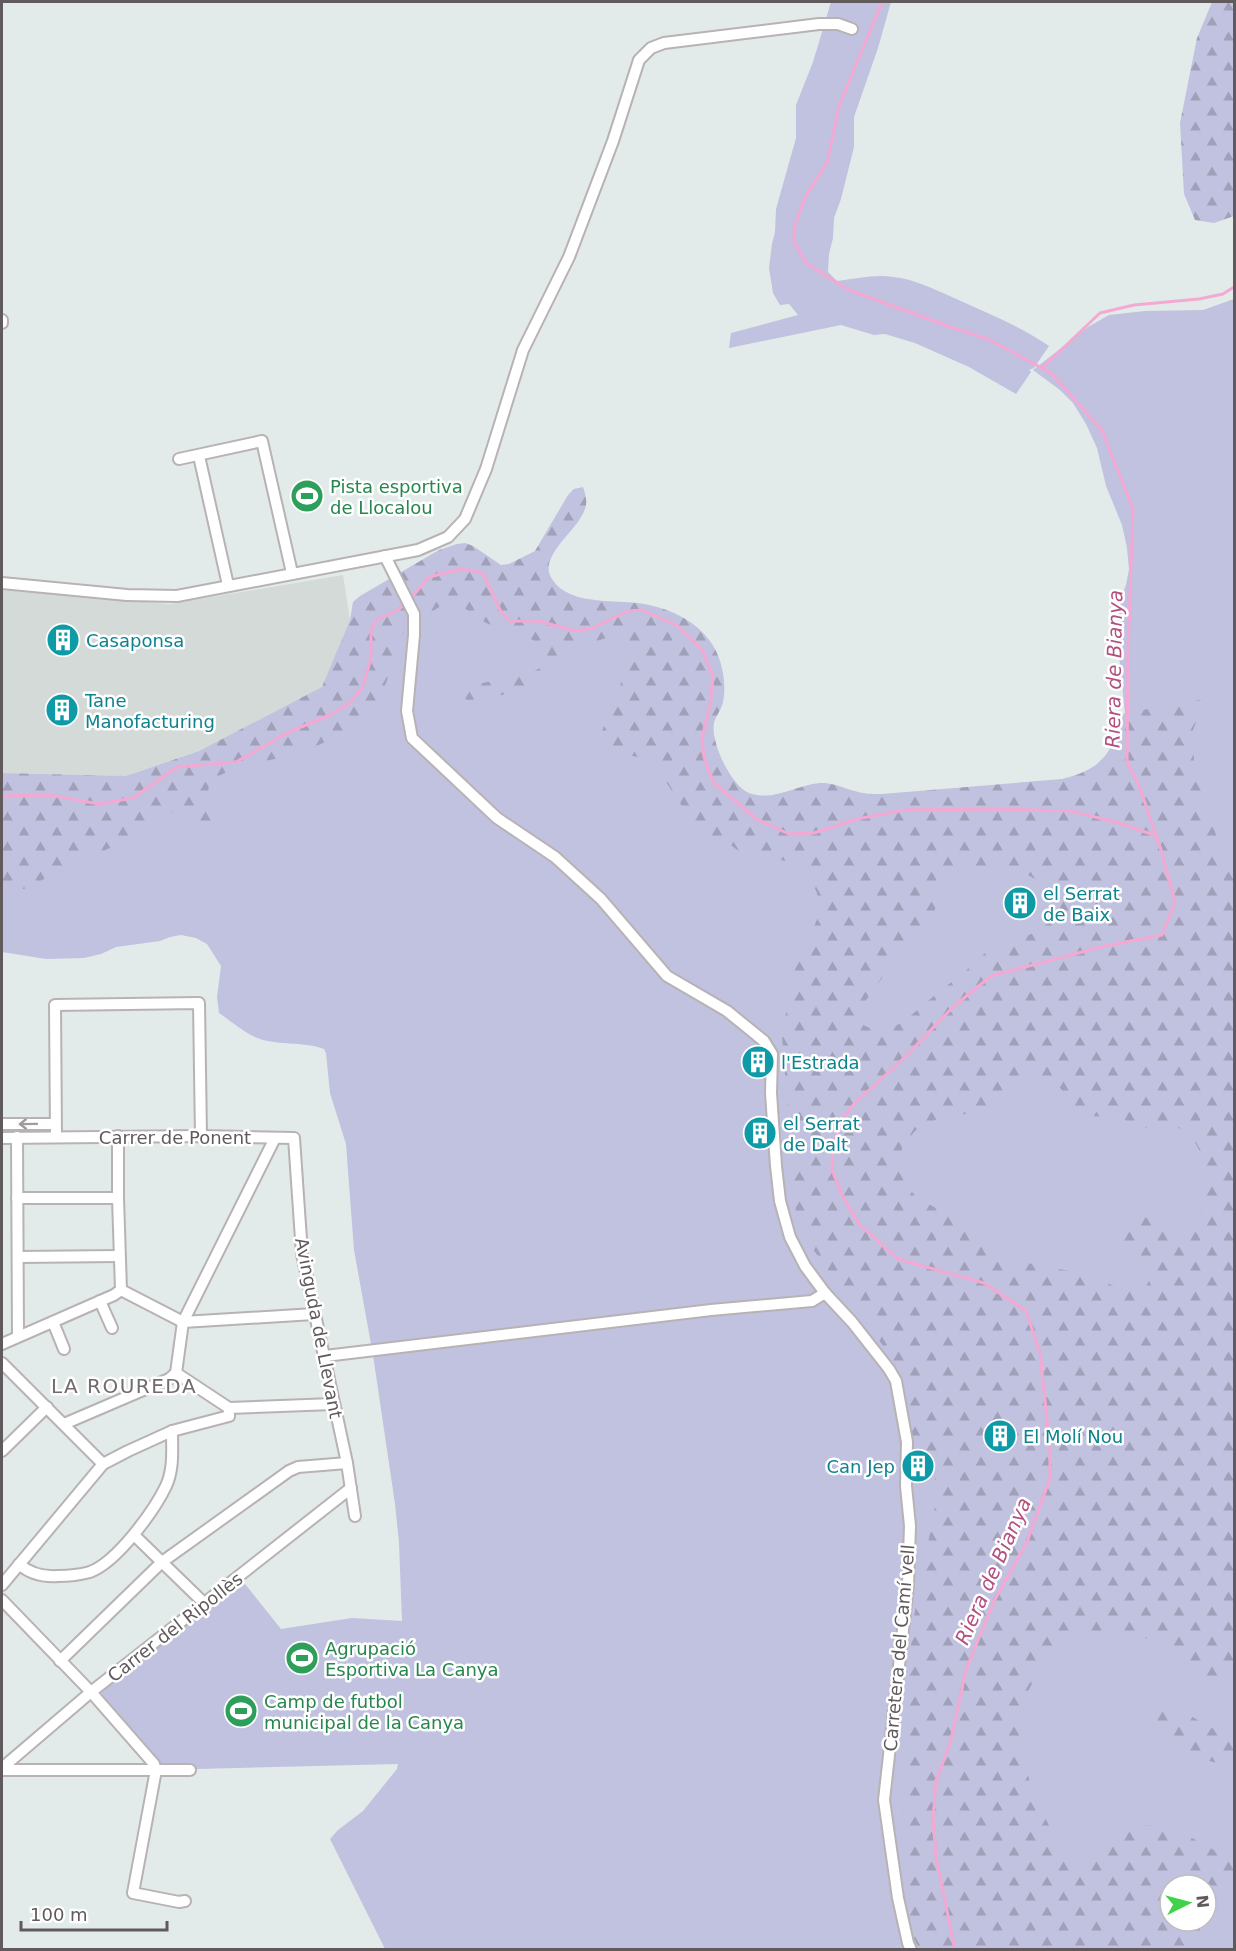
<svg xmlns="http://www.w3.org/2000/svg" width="1236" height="1951" font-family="'DejaVu Sans',sans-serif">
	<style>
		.industrial { fill: #d4dad8 }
		.green { fill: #c1c1e0; fill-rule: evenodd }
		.forest { fill: url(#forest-firs); fill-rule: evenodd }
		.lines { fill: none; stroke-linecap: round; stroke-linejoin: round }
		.stream { stroke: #f4a9d3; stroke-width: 3 }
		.street-casing { stroke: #b8b2b4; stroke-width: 14 }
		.street { stroke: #fff; stroke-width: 10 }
		.oneway { stroke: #a09c9e }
		.labels { text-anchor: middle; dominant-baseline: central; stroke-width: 5; stroke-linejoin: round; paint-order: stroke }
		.leisure-label { font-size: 18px; fill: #27864d; stroke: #fff; text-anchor: start }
		.culture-label { font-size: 18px; fill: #0d838f; stroke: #fff; text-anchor: start }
		.street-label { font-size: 18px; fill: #615a5d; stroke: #fff }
		.water-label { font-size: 20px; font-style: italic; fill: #b44f7f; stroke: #fff }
		.neighbourhood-label { font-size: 20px; letter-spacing: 1.5px; fill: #736b6f; stroke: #fff }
	</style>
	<defs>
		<pattern id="forest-firs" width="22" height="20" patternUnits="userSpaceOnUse" patternTransform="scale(1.5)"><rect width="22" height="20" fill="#c1c1e0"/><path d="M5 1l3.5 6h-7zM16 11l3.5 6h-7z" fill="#a0a0b9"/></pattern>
	</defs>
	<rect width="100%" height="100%" fill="#e2ebe9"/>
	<polygon class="industrial" points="343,575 350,620 323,687 199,751 126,776 2,773 2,590 170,604"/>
	<g class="green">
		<path d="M831,2h60l-13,46 -24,69v30l-13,52 -7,19 -1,20 -4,16 -1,18 9,9c18,-2 38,-7 56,-4 21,2 41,12 61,21 33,15 66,28 95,48l-15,22 -5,2 2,2 -15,22 -47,-27 -54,-24 -30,-9 -11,1 -33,-10 -112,23 2,-15 67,-18 -9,-11 -9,1 -7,-12 -4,-25 3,-24 3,-12 1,-23 20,-71v-33l17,-43z"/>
		<path d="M1234,299v1650h-849l-55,-110 8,-9 25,-19 34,-42 1,-5 -242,6 -59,-83 148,-103 36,45 71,-11 50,3 -3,-79 -4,-38 -22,-149 -19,-105 -8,-106 -16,-51 -4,-40 -2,-4c-20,-8 -50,-3 -69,-12 -13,-6 -27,-18 -36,-24l-2,-16 4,-31 -14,-22 -11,-6 -15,-3 -11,2 -10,4 -44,6 -15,7 -17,4 -38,1 -44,-7v-149l51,-8 221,-52 130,-150 216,23 91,180 393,22 21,-104 -9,-90 3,-22 7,-17 3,-16 -2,-21 -5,-23 -16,-39 -9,-38 -11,-24 -13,-21 -13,-13 -27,-20 55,-43 21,-12 36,-4 58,-1zM1170,1885h36v36h-36z"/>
		<polygon points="315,482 321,504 299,510 293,488"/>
	</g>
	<g class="forest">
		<polygon points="1212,2 1234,2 1234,216 1214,223 1195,220 1184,194 1180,123 1197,38"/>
		<path d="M583,487c2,6 4,12 3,18 -4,24 -50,50 -34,74 18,29 69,19 97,26 24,5 47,17 61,36 12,16 17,42 13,61 -1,7 -7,13 -9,21 -4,18 17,63 35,70 25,9 46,-8 71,-10 12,-1 23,5 35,8 8,3 18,3 27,3l180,-15c35,-8 57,-26 53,-64l89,-16 -11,31 1,36 33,103 7,-5v807l-29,11 -8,-1 -29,-36 -10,-5 -46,-7 -27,1 -14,8 -29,23 -16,30 -3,12 -4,18 2,17 10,46 31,65c33,24 53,-23 82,-27 34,-5 59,24 90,31v31l-28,19v-22h-36v36h30v28h-281l-12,-25 -4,-119 9,-178 26,-136 -8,-34 -18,-1 -12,-77 -14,-29 -89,-123 -15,-192 12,-64 26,-58 -3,-20 -7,-15 -24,-17 -46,-9 -17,-13 -25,-8c-10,-15 -37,-61 -50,-70 -11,-6 -22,-6 -33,-7l-14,-20 7,-18 11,-15 2,-20 9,-25 1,-9 -5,-8c-29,-13 -76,36 -101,48 -15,7 -29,10 -45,12 -8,1 -15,2 -22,-3 14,-16 47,-15 65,-21 8,-2 16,-6 22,-10l2,-9c-8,-21 -39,-25 -58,-32 -14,-6 -28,-24 -44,-20 -5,1 -36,24 -41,28 -10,9 -11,30 -15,42 -6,20 -17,41 -35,52 -19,11 -37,21 -58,28 -27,8 -62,9 -86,28 -6,14 8,33 2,51l-8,2 -12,-23 -14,-2 -18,8 -39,25 -63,28 -30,17 -20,4 -6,4v-123l124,3 73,-25 123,-64 28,-67 3,-18 7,-6 79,-46 18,-6 8,-1 8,3 28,19 8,-1 26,-13 33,-56 6,-6zM982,866c26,0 61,7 70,35 1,6 3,13 -1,18 -10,15 -40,22 -57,29 -13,6 -21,17 -32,26 -19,15 -39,30 -57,47 -15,8 -28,13 -43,3l-2,-9 2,-9 45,-63 23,-20 14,-39 4,-4 15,-11zM1030,1075l17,1 8,5 23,31 7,4 35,1 16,10 9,1 26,-3 17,7 5,7 9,16 7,26 -8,28 -20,19 -9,2 -17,-6 -14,-10h-18c-10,25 11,38 27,53l1,8 -4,10 -7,5h-9l-17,-4 -27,-12 -52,-9 -19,-6 -29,-12 -35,-30 -36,-20 -12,-15 -4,-19 1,-10 2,-8 12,-14 7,-5 16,-7 17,-2 42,-13z"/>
		<path d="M1164,1706c27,6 45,24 70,31v22l-16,4 -26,-6 -36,-24 -6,-7 -2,-11 6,-8z"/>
	</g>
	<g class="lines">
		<g class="stream">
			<polyline points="882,2 839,106 827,163 805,197 794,228 794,242 806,263 849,290 945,325 990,340 1051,373 1102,430 1133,509 1128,652 1127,761 1140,788 1161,850 1175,902 1162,935 1105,946 991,976 953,1007 905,1057 855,1103 843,1118 833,1144 832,1170 842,1195 859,1224 898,1259 984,1283 1026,1311 1040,1353 1050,1448 1050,1478 1027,1542 994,1601 966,1670 951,1740 936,1781 933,1819 936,1857 955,1950"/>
			<polyline points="1042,368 1100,313 1134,305 1199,299 1223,294 1234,287"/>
			<polyline points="411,598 429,577 461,569 483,573 501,612 510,621 538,621 576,631 592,628 629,611 642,610 678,626 703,651 713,677 710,705 702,738 704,757 713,782 756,819 789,834 814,833 857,819 904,810 1000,809 1071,811 1119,823 1157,836"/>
			<polyline points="2,796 50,795 99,804 133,798 177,767 236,762 289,732 330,715 349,704 362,688 371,659 371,630 376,620 398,610 406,603"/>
		</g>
		<defs>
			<g id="street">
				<polyline points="2,323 2,320"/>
				<polyline points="199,456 228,585"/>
				<polyline points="179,459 262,441 292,573"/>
				<polyline points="385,556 414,614 414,635 407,711 412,738 497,818 555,857 601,899 667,976 727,1011 764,1041 772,1054 771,1093 776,1166 780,1201 790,1237 805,1266 825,1293 852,1322 889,1369 896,1381 907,1442 906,1486 910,1526 908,1585 884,1800 898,1898 908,1943 911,1950"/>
				<polyline points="2,583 127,595 177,596 418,550 448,537 465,519 486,469 523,350 569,257 613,141 639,60 651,48 664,43 819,24 838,24 852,29"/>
				<polyline points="2,1124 55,1124"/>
				<polyline points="118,1136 118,1198 121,1290 183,1322 314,1314"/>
				<polyline points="17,1137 18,1336"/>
				<polyline points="56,1137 55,1005 199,1003 201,1136"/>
				<polyline points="2,1138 201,1136 294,1138 302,1254 347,1463 355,1516"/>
				<polyline points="17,1198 118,1198"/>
				<polyline points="18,1257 119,1256"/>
				<polyline points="100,1301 112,1328"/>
				<polyline points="53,1322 64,1349"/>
				<polyline points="2,1344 114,1295 121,1290"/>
				<polyline points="325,1356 711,1310 812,1301 825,1293"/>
				<polyline points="2,1363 103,1464"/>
				<polyline points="229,1408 176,1373 183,1322 275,1138"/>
				<polyline points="64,1424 169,1379 176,1373"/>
				<polyline points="2,1451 47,1407"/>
				<polyline points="134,1535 205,1604"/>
				<path d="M19,1564c11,10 24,13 39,12 10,0 21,-1 32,-4 27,-10 64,-61 76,-86 8,-17 6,-37 6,-55"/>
				<polyline points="2,1585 103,1464 128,1451 172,1431 229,1416 229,1408 333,1404"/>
				<polyline points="2,1600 91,1692 154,1764 156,1770 133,1893 179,1902 185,1901"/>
				<polyline points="60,1661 162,1562 289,1471 298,1467 347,1463"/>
				<polyline points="2,1768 91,1692 351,1488"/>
				<polyline points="2,1770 190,1770"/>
			</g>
		</defs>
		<use href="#street" class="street-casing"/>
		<use href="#street" class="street"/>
	</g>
	<defs><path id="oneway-shaft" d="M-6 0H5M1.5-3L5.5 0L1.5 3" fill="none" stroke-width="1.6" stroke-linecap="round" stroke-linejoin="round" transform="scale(1.5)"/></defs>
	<use class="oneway" href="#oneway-shaft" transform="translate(28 1124) rotate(179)"/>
	<defs>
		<symbol id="stadium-disc" viewBox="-11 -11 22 22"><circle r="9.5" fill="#2e9e5b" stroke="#fff"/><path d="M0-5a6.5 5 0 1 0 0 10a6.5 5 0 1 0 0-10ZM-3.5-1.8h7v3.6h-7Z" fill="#fff"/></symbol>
		<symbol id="building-disc" viewBox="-11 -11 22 22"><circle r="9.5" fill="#0f9aa8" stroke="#fff"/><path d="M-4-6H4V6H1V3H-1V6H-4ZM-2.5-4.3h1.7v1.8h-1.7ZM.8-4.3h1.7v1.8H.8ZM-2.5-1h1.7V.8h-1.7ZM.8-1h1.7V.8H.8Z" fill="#fff"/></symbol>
	</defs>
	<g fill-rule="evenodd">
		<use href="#stadium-disc" x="288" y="477" width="38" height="38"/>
		<use href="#building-disc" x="44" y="621" width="38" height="38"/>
		<use href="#building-disc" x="43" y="691" width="38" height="38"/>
		<use href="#building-disc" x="1001" y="884" width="38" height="38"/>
		<use href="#building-disc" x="739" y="1043" width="38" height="38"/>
		<use href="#building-disc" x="741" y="1114" width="38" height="38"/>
		<use href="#building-disc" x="981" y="1417" width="38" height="38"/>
		<use href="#building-disc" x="899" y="1447" width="38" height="38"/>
		<use href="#stadium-disc" x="283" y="1639" width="38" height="38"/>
		<use href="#stadium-disc" x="222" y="1692" width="38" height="38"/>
	</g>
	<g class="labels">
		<g class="leisure-label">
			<text x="330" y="486">Pista esportiva<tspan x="330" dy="21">de Llocalou</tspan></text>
			<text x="325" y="1648">Agrupació<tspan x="325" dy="21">Esportiva La Canya</tspan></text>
			<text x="264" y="1701">Camp de futbol<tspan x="264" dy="21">municipal de la Canya</tspan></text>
		</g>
		<g class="culture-label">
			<text x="86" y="640">Casaponsa</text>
			<text x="85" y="700">Tane<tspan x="85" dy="21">Manofacturing</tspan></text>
			<text x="1043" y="893">el Serrat<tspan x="1043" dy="21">de Baix</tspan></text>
			<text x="781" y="1062">l'Estrada</text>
			<text x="783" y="1123">el Serrat<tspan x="783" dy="21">de Dalt</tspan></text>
			<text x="1023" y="1436">El Molí Nou</text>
			<text x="895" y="1466" text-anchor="end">Can Jep</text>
		</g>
		<g class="street-label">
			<text x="175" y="1137">Carrer de Ponent</text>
			<text transform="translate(319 1328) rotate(79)">Avinguda de Llevant</text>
			<text transform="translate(175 1627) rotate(-38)">Carrer del Ripollès</text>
			<text transform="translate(899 1648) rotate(-85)">Carretera del Camí vell</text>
		</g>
		<g class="water-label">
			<text transform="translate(1114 669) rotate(-89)">Riera de Bianya</text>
			<text transform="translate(993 1571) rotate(-66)">Riera de Bianya</text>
		</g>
		<g class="neighbourhood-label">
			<text x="124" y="1386">LA ROUREDA</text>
		</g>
	</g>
	<rect width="1236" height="1951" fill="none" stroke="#615a5d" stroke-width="6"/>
	<g transform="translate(1188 1903) rotate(84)"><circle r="28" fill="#ffffff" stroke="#c0bdbe" stroke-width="1.5"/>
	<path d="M0-4.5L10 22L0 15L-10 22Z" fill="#3fd34c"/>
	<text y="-9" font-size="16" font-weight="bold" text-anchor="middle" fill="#615a5d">N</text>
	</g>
	<path d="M21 1921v9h146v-9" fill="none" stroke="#615a5d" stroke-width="3"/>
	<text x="30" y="1921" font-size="18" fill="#615a5d" stroke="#ffffff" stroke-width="4.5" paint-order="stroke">100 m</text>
</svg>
